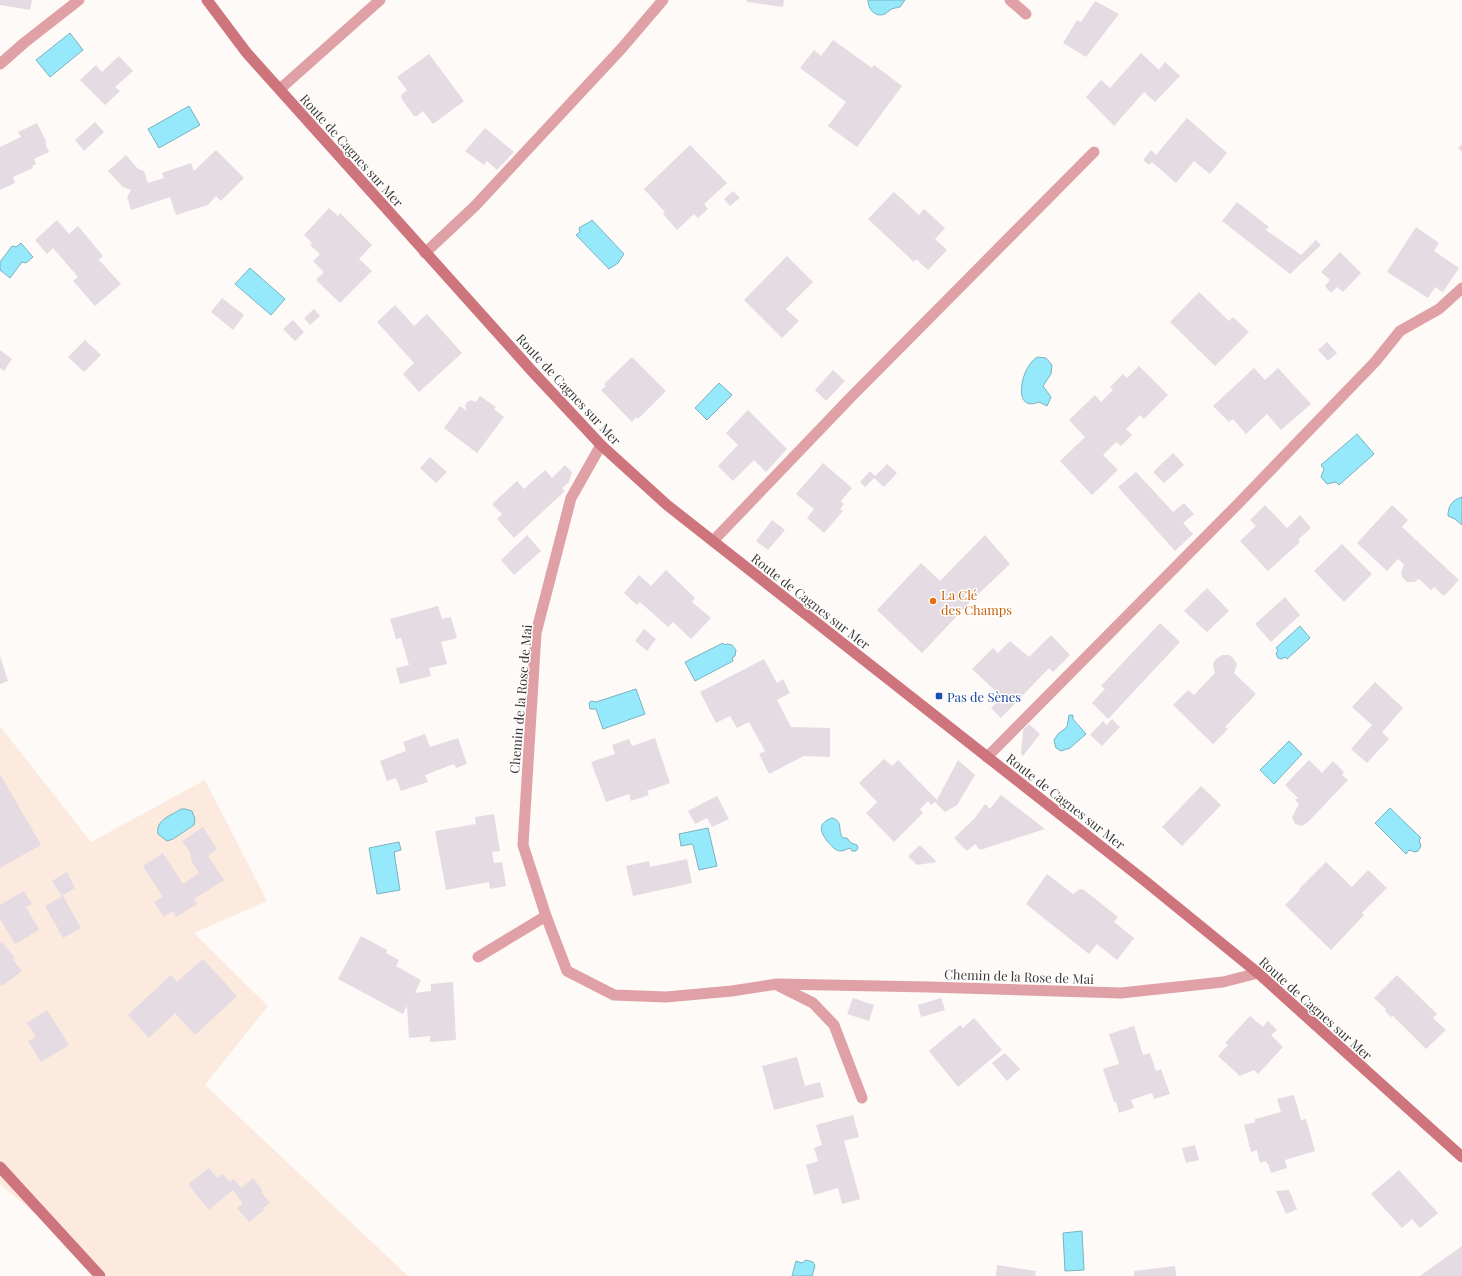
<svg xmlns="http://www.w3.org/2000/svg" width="1462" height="1276" font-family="'Playfair Display',serif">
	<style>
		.built { fill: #fceadf }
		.water { fill: #95e9fb; stroke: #7ab3bf }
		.building { fill: #e4dbe3 }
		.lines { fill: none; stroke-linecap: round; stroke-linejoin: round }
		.service { stroke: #e0a1a6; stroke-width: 11 }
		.minor { stroke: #e0a1a6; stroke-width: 11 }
		.secondary { stroke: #ce747d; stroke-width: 11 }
		.food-dot { fill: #e8710a; stroke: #fff; stroke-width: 1.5 }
		.transit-dot { fill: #1a4fb4; stroke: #fff; stroke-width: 1.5 }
		.labels { text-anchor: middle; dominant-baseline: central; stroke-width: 3; stroke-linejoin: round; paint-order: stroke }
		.street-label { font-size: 13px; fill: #3a3634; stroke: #fff }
		.food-label { font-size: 13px; fill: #c56008; stroke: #fff; text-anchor: start }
		.transit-label { font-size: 13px; fill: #164399; stroke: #fff; text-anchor: start }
	</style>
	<rect width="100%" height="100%" fill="#fefaf7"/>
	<polygon class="built" points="0,726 91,842 205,780 267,901 194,933 268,1006 205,1085 408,1276 108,1276 0,1184"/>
	<g class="water">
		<path d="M868,0h37l-5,7c-3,1 -8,1 -10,3 -2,1 -3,3 -5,4 -10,4 -17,-5 -17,-14z"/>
		<polygon points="70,33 83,50 50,77 36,60"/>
		<polygon points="189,106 200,125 159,148 148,129"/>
		<path d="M592,220l32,34 -6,9 -9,6 -33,-34 4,-3 -1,-4c5,-4 9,-4 13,-8z"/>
		<polygon points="21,243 33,257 26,263 22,262 10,278 0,270 0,262 12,246 16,247"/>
		<polygon points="250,268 285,299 271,315 235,284"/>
		<path d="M1038,357l8,1 6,7 -1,9 -8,12 8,11 -4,9 -8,-4c-29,12 -17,-39 -1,-45z"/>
		<polygon points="719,383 732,395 707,420 695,408"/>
		<polygon points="1357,434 1374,454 1339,485 1336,482 1327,484 1321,477 1324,469 1321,465"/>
		<path d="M1462,497v28l-7,-6 -7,-3c0,-10 4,-16 14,-19z"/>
		<polygon points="1300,626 1310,638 1287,659 1285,657 1282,659 1278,658 1276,654 1278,650 1276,648"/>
		<polygon points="723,643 725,645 727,644 732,645 736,650 735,656 732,658 733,661 695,681 685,662"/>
		<polygon points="636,689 645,714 603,729 596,709 590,709 589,703 591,701 596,702"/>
		<polygon points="1069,715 1073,715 1073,719 1086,734 1070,748 1061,751 1056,748 1054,740 1058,734 1067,727"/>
		<polygon points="1289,741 1302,754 1274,784 1260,770"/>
		<polygon points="1390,808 1421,838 1419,840 1421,846 1418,851 1415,852 1409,850 1406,854 1375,823"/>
		<path d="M181,809h4l7,2 3,8 -1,6 -21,14 -6,2 -9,-7c-3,-14 14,-19 23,-25z"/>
		<path d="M832,818c12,3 5,13 11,20h4l4,5 6,2 1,3 -2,3h-4l-2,-3c-3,1 -7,3 -9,3 -6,0 -10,-6 -13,-9 -9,-11 -10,-19 4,-24z"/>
		<polygon points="708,828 717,866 699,870 693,845 691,844 681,846 679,834"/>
		<polygon points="399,842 401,850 394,852 400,890 377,894 369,848"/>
		<polygon points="1082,1231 1084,1270 1065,1271 1063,1233"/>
		<polygon points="806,1260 813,1262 815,1266 812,1276 792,1276 796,1261 802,1263"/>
	</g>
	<g class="building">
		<polygon points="0,0 32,0 30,10 0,5"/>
		<polygon points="747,0 784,0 783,7 747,2"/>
		<polygon points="1095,1 1119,14 1086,57 1063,43 1077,20 1081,22"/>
		<polygon points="833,40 872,68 874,65 902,86 857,147 828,126 846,102 800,68 814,50 821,56"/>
		<polygon points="1141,53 1159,70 1165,62 1180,76 1155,102 1144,92 1114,126 1086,97 1101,80 1110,88"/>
		<polygon points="429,54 464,101 433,124 423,111 417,116 414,116 401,98 401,95 407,90 397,77"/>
		<polygon points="119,56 133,71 115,87 120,91 105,105 80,80 96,65 102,72"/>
		<polygon points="1187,118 1227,153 1210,174 1194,161 1176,183 1152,162 1149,165 1143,160 1151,150 1156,155"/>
		<polygon points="95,122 104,132 84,151 75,140"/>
		<polygon points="37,123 47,143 45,143 49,152 34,159 36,164 32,166 33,168 13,177 15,183 0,190 0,147 21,137 18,132"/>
		<polygon points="485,128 514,152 497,170 487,161 484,165 465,151"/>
		<polygon points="1462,144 1462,152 1458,148"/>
		<polygon points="690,145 727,183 704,204 708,209 698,218 694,214 677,230 663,214 665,212 644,189"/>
		<polygon points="216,150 244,178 221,201 216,196 208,205 176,215 170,197 131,210 127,197 131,190 123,187 108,171 126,155 138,169 144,171 148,183 164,178 162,173 191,163 194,171"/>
		<polygon points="733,191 740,198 730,206 724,199"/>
		<polygon points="894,192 919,215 924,209 945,228 935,239 947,250 928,270 916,259 914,262 868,219"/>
		<polygon points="1237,202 1269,227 1266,230 1301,255 1316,240 1321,245 1290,274 1222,221"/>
		<polygon points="329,208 338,216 340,213 372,245 359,259 372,271 340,303 316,280 324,272 313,261 320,254 310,245 312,243 304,235"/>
		<polygon points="57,220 69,234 78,226 103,256 99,260 121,284 95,306 73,281 78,277 53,248 47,254 35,240"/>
		<polygon points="1416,227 1439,243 1434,251 1459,268 1443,292 1435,287 1428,298 1387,272"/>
		<polygon points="1340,252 1361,273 1343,292 1337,287 1331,293 1325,286 1330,280 1321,272"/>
		<polygon points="787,256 813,282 786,309 799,321 782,338 744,300"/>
		<polygon points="1199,292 1229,321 1233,317 1249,332 1215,366 1170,322"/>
		<polygon points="222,298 244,315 233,330 211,312"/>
		<polygon points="395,305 414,326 427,314 462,353 419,392 403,374 414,363 377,322"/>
		<polygon points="314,309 320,316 310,325 304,318"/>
		<polygon points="293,320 304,332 295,341 283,329"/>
		<polygon points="85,340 101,355 84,372 68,357"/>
		<polygon points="1327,342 1337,353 1328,361 1318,350"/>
		<polygon points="0,350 12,359 4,371 0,368"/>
		<polygon points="632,357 666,391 638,419 636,417 632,422 601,390 606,386 604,384"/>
		<polygon points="1139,366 1168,395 1144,419 1140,415 1126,429 1132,435 1121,446 1116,442 1103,455 1118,470 1092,495 1060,461 1085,437 1069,420 1095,395 1101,402 1113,390 1110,387 1123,374 1127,378"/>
		<polygon points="1254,368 1265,380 1278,368 1311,404 1281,430 1267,414 1246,434 1233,419 1229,422 1213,406"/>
		<polygon points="833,370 845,381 826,401 815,390"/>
		<polygon points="480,396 496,407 494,409 504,417 477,453 444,428 460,406 467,411 465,406 467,402 471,400 476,402"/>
		<polygon points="748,410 787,449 766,472 754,460 733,481 718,466 738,445 726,433"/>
		<polygon points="1173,453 1184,465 1164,483 1153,472"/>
		<polygon points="430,457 447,472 436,483 420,468"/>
		<polygon points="823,463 852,488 841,501 844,504 840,509 843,511 824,533 807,518 814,509 796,494"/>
		<polygon points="887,464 897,473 884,487 874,478 865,487 860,482 870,471 875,476"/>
		<polygon points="565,465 572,472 569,482 562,488 565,491 514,538 497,519 502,514 492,504 517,481 524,489 545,470 552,478"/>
		<polygon points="1136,472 1173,512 1184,503 1194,514 1183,523 1193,534 1175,551 1118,487"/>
		<polygon points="1265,505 1287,528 1300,515 1311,528 1298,540 1300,542 1268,571 1240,541 1256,526 1250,520"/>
		<polygon points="1392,505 1408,520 1402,527 1459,580 1444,596 1434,587 1431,590 1419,579 1414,582 1407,582 1402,577 1401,573 1404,564 1398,559 1387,571 1357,543"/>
		<polygon points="772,520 785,530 768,550 756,541"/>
		<polygon points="527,535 541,551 514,575 501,560"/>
		<polygon points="985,535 1010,564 972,600 922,653 877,610 921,563 940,581"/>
		<polygon points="1342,544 1372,574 1344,602 1314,571"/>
		<polygon points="666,570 695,598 692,602 711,618 691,639 673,622 668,627 640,602 637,605 624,593 639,575 651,586"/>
		<polygon points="1207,588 1229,611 1207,632 1184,611"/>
		<polygon points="1285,597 1300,615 1271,642 1255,624"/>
		<polygon points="438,606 442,619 451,617 457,638 441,642 447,664 429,668 431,676 400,684 396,668 409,665 401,638 396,639 390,619"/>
		<polygon points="1160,623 1180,642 1108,719 1092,703 1105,689 1101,686"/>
		<polygon points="644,629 656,639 647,651 635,641"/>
		<polygon points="1051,635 1070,655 1053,672 1049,668 1001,718 991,708 1002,697 972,669 993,648 998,653 1010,641 1029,657"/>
		<polygon points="1222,655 1229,655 1233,658 1237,664 1234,673 1256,694 1225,727 1228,729 1213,744 1173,705 1188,690 1194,695 1215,673 1214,670 1213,664 1216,659"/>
		<polygon points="0,656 8,681 0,684"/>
		<polygon points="764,659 777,683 783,679 790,693 777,700 791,727 830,728 830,757 804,756 769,774 759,754 765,751 749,722 737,728 730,716 716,723 700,692"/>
		<polygon points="1375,682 1403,708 1382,732 1389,739 1367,763 1351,749 1372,725 1352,707"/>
		<polygon points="1112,719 1120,727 1102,746 1090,735 1103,721 1107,725"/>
		<polygon points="1029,724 1040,734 1023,756 1021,754 1023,730"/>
		<polygon points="425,734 430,747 458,738 467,764 456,768 454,764 425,775 428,782 401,791 396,778 387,781 380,761 406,751 403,742"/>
		<polygon points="655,738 670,783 647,791 649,795 631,801 629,794 606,802 591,762 615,754 612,745 629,739 632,746"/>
		<polygon points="884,759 892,766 898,760 937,800 958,760 975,775 957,805 945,812 935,802 931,805 928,801 920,809 923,813 894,842 866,813 877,802 859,783"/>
		<polygon points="1309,760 1322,773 1333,761 1344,772 1342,775 1348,780 1308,822 1302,826 1299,825 1295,824 1292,817 1299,804 1295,800 1298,798 1285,785"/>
		<polygon points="0,774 41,845 0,868"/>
		<polygon points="1201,786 1221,805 1182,846 1162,827"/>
		<polygon points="1001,795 1045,829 980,850 975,844 967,851 954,838 974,819 985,804 990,809"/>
		<polygon points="717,796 729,819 712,827 707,818 695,824 688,811"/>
		<polygon points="494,814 500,851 492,852 494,863 502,862 506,886 490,889 489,882 446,890 435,831 476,824 475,817"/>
		<polygon points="203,827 217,849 208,856 224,880 194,899 197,904 176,917 173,911 164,917 154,902 163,897 143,866 163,853 183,884 199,873 192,862 190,852 182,841"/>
		<polygon points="920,845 937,862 917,865 908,856"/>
		<polygon points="687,859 692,883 633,896 626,866 649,861 650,867"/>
		<polygon points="1326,862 1352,887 1368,870 1387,888 1362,913 1364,915 1331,950 1285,905 1300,890 1299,889"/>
		<polygon points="67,872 75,888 62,896 52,881"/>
		<polygon points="1047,874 1073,894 1080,889 1084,890 1118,917 1114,922 1134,938 1117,960 1097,944 1089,954 1026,904"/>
		<polygon points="24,891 32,904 26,907 39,930 15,944 0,919 0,905"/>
		<polygon points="63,896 81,928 63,938 45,906"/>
		<polygon points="361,936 387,950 386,953 399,960 396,966 421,980 415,993 431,991 431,984 453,982 456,1040 430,1042 430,1036 409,1038 407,1006 403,1014 338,979"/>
		<polygon points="2,942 15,958 13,960 22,971 2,986 0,984 0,944"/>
		<polygon points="203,959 237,996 195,1035 175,1013 149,1038 128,1015 171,975 177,982"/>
		<polygon points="1397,975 1437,1014 1433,1018 1446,1030 1426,1049 1393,1016 1391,1017 1385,1011 1386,1009 1374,998"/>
		<polygon points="853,998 874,1005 869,1021 847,1014"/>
		<polygon points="941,998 945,1010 921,1017 918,1005"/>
		<polygon points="47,1010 69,1045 41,1062 28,1041 36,1037 27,1023"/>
		<polygon points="1250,1016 1263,1027 1268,1021 1277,1030 1271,1035 1283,1047 1258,1074 1254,1070 1240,1076 1218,1056 1228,1045 1225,1043"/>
		<polygon points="974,1018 1002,1050 958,1087 929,1051 960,1025 963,1028"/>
		<polygon points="1134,1026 1143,1055 1150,1053 1156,1071 1161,1069 1170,1094 1154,1099 1152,1093 1131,1100 1134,1108 1119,1113 1116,1102 1114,1102 1103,1069 1119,1064 1109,1034"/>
		<polygon points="1005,1053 1020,1069 1007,1081 992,1063"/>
		<polygon points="797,1057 805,1086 820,1082 824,1097 774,1110 762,1066"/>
		<polygon points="1294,1095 1301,1120 1306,1119 1315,1151 1285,1160 1287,1168 1271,1173 1268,1164 1267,1164 1266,1161 1260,1163 1257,1150 1251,1152 1244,1125 1255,1122 1255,1119 1281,1112 1277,1099"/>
		<polygon points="853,1115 859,1137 844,1141 860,1199 842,1204 838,1188 814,1195 806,1165 818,1161 814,1148 822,1145 816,1125"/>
		<polygon points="1195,1145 1199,1160 1186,1163 1182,1148"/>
		<polygon points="209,1168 217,1178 223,1174 230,1182 234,1179 241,1188 253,1178 263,1191 261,1192 270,1203 263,1208 264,1210 249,1222 237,1208 243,1204 233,1190 209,1210 188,1184"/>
		<polygon points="1399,1170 1438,1213 1420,1228 1412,1219 1402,1228 1371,1194"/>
		<polygon points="1289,1190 1297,1209 1286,1214 1276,1191"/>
		<polygon points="1462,1246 1462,1276 1420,1276"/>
		<polygon points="997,1265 1036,1271 1035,1276 996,1276"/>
		<polygon points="1175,1266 1176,1276 1134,1276 1134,1271"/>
	</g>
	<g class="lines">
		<g class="service">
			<polyline points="1010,0 1026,14"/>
			<polyline points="0,64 24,43 79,0"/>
			<polyline points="280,89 380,0"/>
			<polyline points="425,253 475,206 622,48 663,0"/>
			<polyline points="713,541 852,396 1094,152"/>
			<polyline points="987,757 1234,508 1375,362 1400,331 1439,309 1462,288"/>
		</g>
		<g class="minor">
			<polyline points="601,445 571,498 536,633 523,845 546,916 567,971 614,995 666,997 732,991 777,984 929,987 1121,993 1223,982 1258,973"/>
			<polyline points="478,957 546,916"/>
			<polyline points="779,986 813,1003 834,1025 862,1098"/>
		</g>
		<g class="secondary">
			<polyline points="207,0 246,52 531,370 601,445 667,505 1145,881 1258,973 1462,1157"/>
			<polyline points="0,1167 100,1276"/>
		</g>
	</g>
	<circle class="food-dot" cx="933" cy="601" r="4"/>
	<rect class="transit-dot" x="935" y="692" width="8" height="8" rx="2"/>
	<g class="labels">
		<g class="street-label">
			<text transform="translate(352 150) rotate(48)">Route de Cagnes sur Mer</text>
			<text transform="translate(569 389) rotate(47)">Route de Cagnes sur Mer</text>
			<text transform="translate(811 601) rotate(38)">Route de Cagnes sur Mer</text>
			<text transform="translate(520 699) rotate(-85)">Chemin de la Rose de Mai</text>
			<text transform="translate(1066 801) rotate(38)">Route de Cagnes sur Mer</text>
			<text transform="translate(1019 976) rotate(2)">Chemin de la Rose de Mai</text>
			<text transform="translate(1316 1008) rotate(42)">Route de Cagnes sur Mer</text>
		</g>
		<g class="food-label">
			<text x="941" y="594">La Clé<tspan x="941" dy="15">des Champs</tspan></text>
		</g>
		<g class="transit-label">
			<text x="947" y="696">Pas de Sènes</text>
		</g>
	</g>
</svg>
